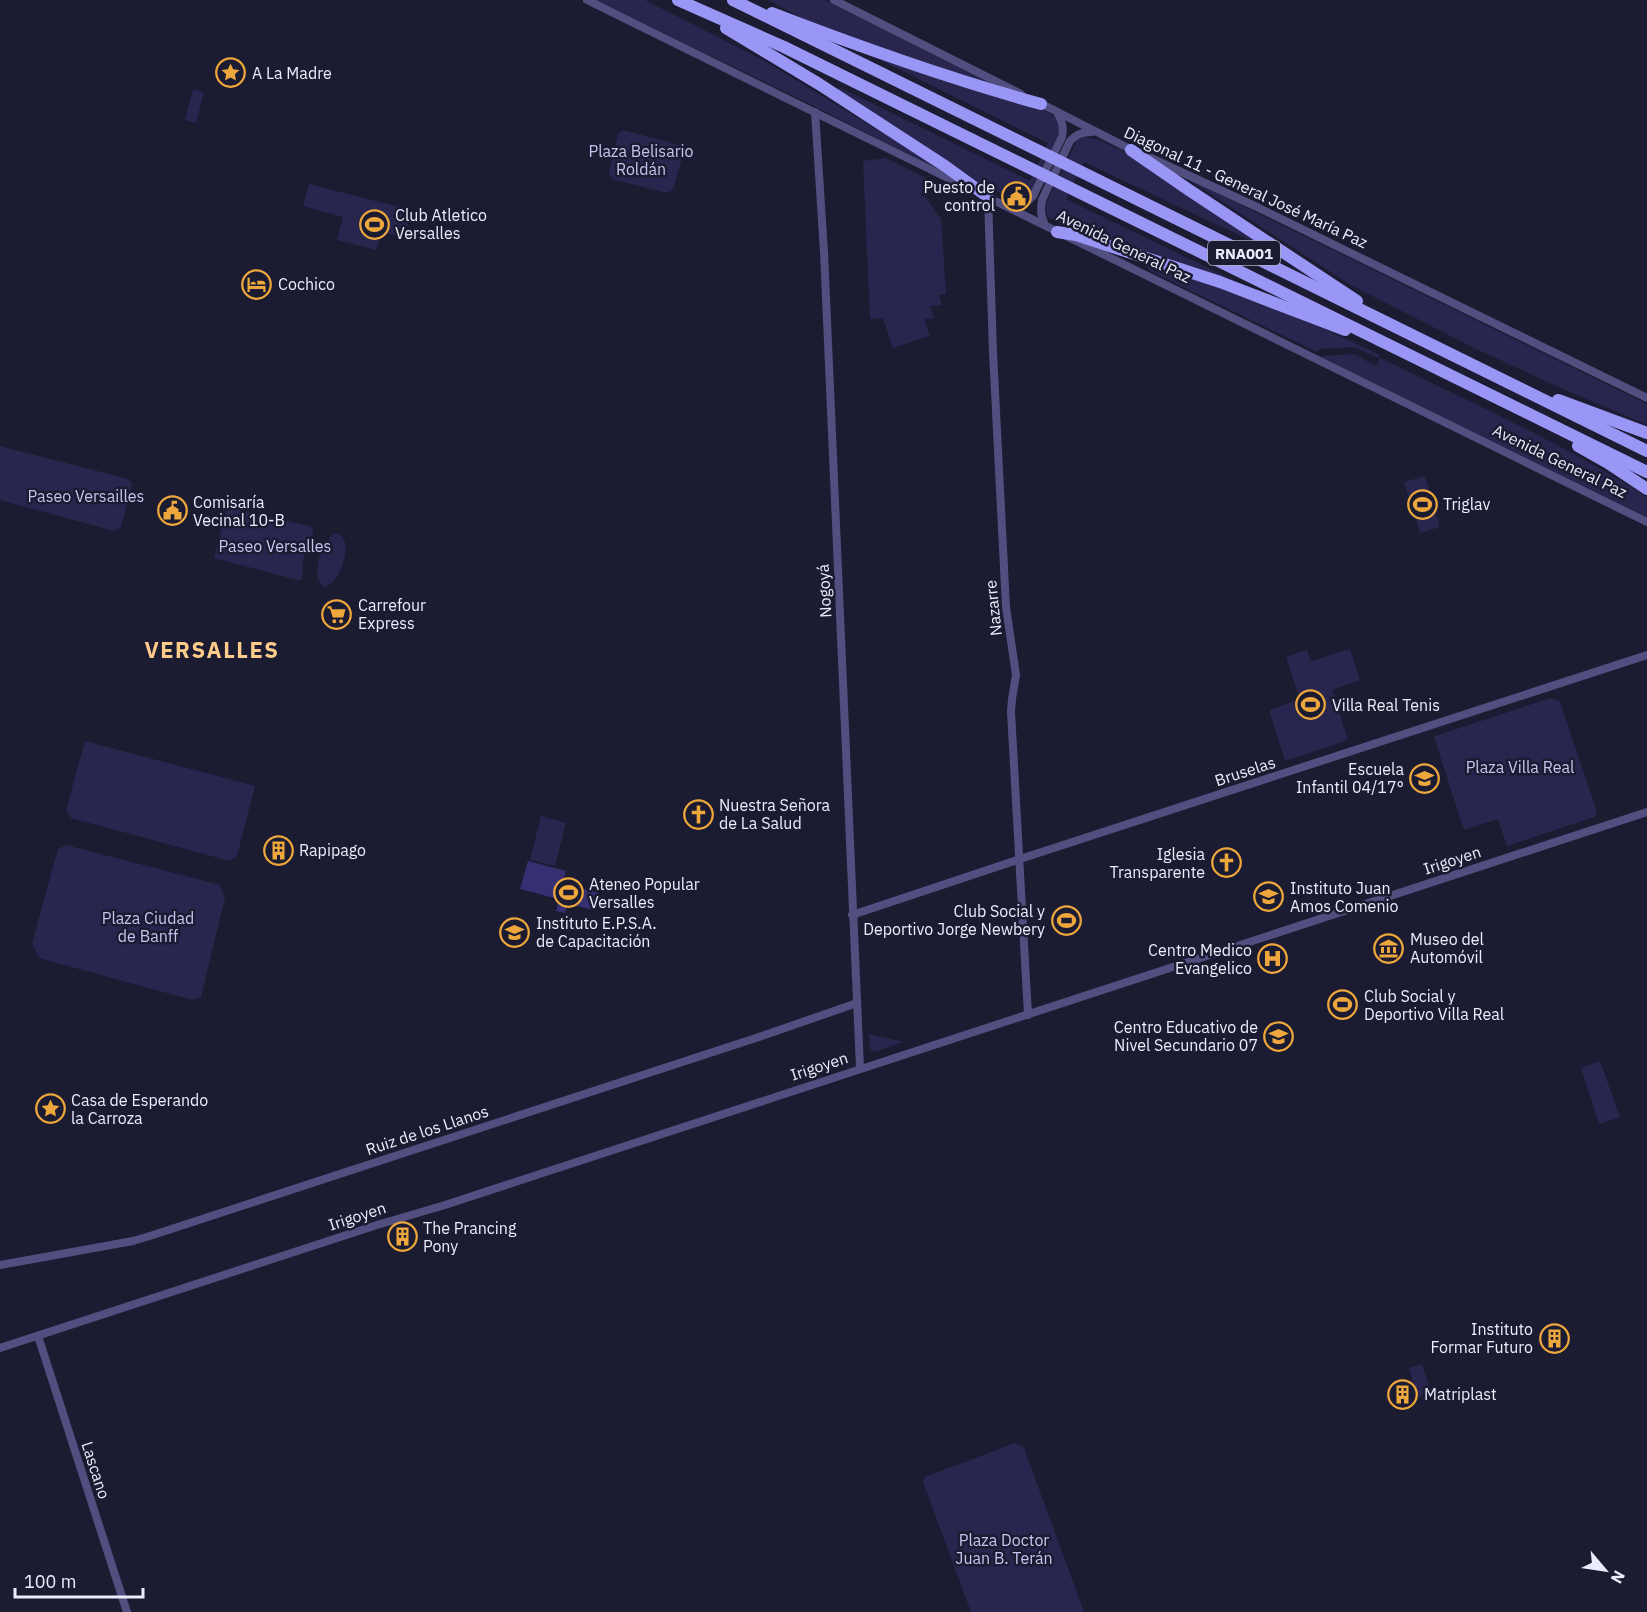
<svg xmlns="http://www.w3.org/2000/svg" width="1647" height="1612" font-family="'IBM Plex Sans',sans-serif">
	<style>
		.green { fill: #28264f }
		.water { fill: #363073 }
		.lines { fill: none; stroke-linecap: round; stroke-linejoin: round }
		.minor { stroke: #504f7f; stroke-width: 8 }
		.highway { stroke: #9996f6; stroke-width: 12 }
		.labels { text-anchor: middle; dominant-baseline: central; stroke-width: 5; stroke-linejoin: round; paint-order: stroke }
		.shield { fill: #1b1b31; stroke: #adadbf; stroke-width: 1.5 }
		.shield-label { font-size: 15px; font-weight: bold; fill: #ebecfc }
		.poi-label { font-size: 16px; fill: #ebecfc; stroke: #1b1b31; text-anchor: start }
		.park-label { font-size: 16px; fill: #c3c5ee; stroke: #1b1b31 }
		.street-label { font-size: 16px; fill: #ebecfc; stroke: #1b1b31 }
		.district-label { font-size: 22px; font-weight: bold; letter-spacing: 1.5px; fill: #fdcb8a; stroke: #1b1b31 }
	</style>
	<rect width="100%" height="100%" fill="#1b1b31"/>
	<g class="green">
		<polygon points="596,0 645,0 765,61 935,165 934,167 810,104"/>
		<polygon points="768,0 825,0 1016,94 847,38 802,18"/>
		<path d="M858,49l181,58 18,11 3,5 -2,16 -29,57c-16,3 -28,-3 -43,-9l-148,-97 1,-3 191,94 18,-38z"/>
		<polygon points="240,66 243,71 240,80 219,78 217,76 216,73 221,69"/>
		<polygon points="193,89 204,92 196,123 185,120"/>
		<polygon points="623,130 680,145 684,151 673,189 667,193 612,179 609,173 618,134"/>
		<polygon points="1082,137 1097,139 1138,158 1285,257 1084,162 1066,199 1237,282 1236,284 1095,238 1063,225 1048,217 1046,211 1046,204 1077,140"/>
		<polygon points="886,158 926,178 921,196 925,196 939,217 941,217 946,294 939,295 942,305 930,306 934,318 924,319 930,336 893,348 883,318 870,319 863,161"/>
		<polygon points="1184,177 1647,404 1647,425 1543,380 1472,347 1349,284"/>
		<polygon points="309,184 407,209 410,215 405,238 382,232 376,250 337,240 343,217 303,206"/>
		<polygon points="1149,262 1234,292 1329,331 1380,355 1378,358 1354,347 1320,349 1317,352 1150,271 1147,266"/>
		<path d="M1354,354l22,12 4,-8c90,44 183,85 267,139v20l-325,-159 2,-2z"/>
		<polygon points="0,446 128,479 132,484 121,527 114,531 0,500"/>
		<polygon points="1425,476 1440,527 1420,533 1404,482"/>
		<path d="M227,507l86,20c1,10 -4,15 -8,24 -3,10 -1,21 -4,30l-87,-23z"/>
		<path d="M335,533c21,3 7,49 -10,54 -17,-9 -3,-46 10,-54z"/>
		<polygon points="1350,649 1360,680 1332,690 1348,740 1285,761 1269,710 1300,699 1286,657 1307,650 1311,661"/>
		<polygon points="1551,698 1560,702 1597,812 1594,817 1507,846 1498,819 1464,830 1434,737 1435,736"/>
		<polygon points="85,741 255,786 237,856 230,861 71,818 66,810"/>
		<polygon points="541,816 566,823 555,866 530,860"/>
		<polygon points="66,845 220,885 225,898 201,997 192,1000 39,958 32,943 58,849"/>
		<polygon points="869,1034 904,1042 874,1052 870,1049"/>
		<polygon points="1600,1061 1620,1117 1599,1124 1581,1068"/>
		<polygon points="1422,1364 1431,1392 1418,1397 1409,1368"/>
		<polygon points="1015,1443 1024,1448 1084,1612 971,1612 923,1482 925,1477"/>
	</g>
	<g class="water">
		<polygon points="528,861 566,871 558,899 520,889"/>
		<polygon points="563,884 599,893 595,910 568,904 565,913 556,911"/>
	</g>
	<g class="lines">
		<g class="minor">
			<polyline points="587,0 968,188"/>
			<polyline points="834,0 1021,94"/>
			<polyline points="1038,102 1136,152"/>
			<polyline points="815,112 824,252 860,1068"/>
			<polyline points="1151,158 1257,207 1647,398"/>
			<polyline points="985,196 1647,522"/>
			<polyline points="988,197 993,352 1006,607 1016,675 1012,699 1011,712 1028,1015"/>
			<path d="M1011,208c9,-2 15,-4 22,-12l29,-59c2,-10 0,-16 -5,-25"/>
			<path d="M1045,225c-4,-9 -5,-15 -3,-25l28,-59c7,-7 12,-9 22,-9"/>
			<polyline points="852,915 1020,859 1647,655"/>
			<polyline points="0,1265 133,1241 153,1235 762,1036 857,1003"/>
			<polyline points="38,1336 127,1612"/>
			<polyline points="0,1348 377,1225 445,1205 1647,812"/>
		</g>
		<g class="highway">
			<polyline points="678,0 784,47 1647,472"/>
			<polyline points="733,0 1647,451"/>
			<path d="M772,13c88,34 178,66 269,91"/>
			<polyline points="726,28 819,84 945,166 988,197"/>
			<polyline points="1131,150 1189,190 1357,301"/>
			<polyline points="1057,232 1076,235 1220,282 1345,330"/>
			<polyline points="1558,400 1647,433"/>
			<polyline points="1578,446 1608,463 1647,489"/>
		</g>
	</g>
	<defs>
		<symbol id="sight-ring" viewBox="-11 -11 22 22"><circle r="9.5" fill="#1b1b31" stroke="#eea73c" stroke-width="1.5"/><path d="M0-6L1.8-2.2L6-1.7L2.9 1.2L3.7 5.4L0 3.3L-3.7 5.4L-2.9 1.2L-6-1.7L-1.8-2.2Z" fill="#eea73c"/></symbol>
		<symbol id="civic-ring" viewBox="-11 -11 22 22"><circle r="9.5" fill="#1b1b31" stroke="#eea73c" stroke-width="1.5"/><path d="M-.6-6.5H3V-4.5H.6V-3L4-1V1h2V6H-6V1h2V-1L-.6-3ZM-1.2 2.5V6h2.4V2.5Z" fill="#eea73c"/></symbol>
		<symbol id="stadium-ring" viewBox="-11 -11 22 22"><circle r="9.5" fill="#1b1b31" stroke="#eea73c" stroke-width="1.5"/><path d="M0-5a6.5 5 0 1 0 0 10a6.5 5 0 1 0 0-10ZM-3.5-1.8h7v3.6h-7Z" fill="#eea73c"/></symbol>
		<symbol id="hotel-ring" viewBox="-11 -11 22 22"><circle r="9.5" fill="#1b1b31" stroke="#eea73c" stroke-width="1.5"/><path d="M-6-4.5h1.5V1H6V5H4.5V3h-9V5H-6ZM-4 0a1.8 1.8 0 1 1 3.6 0ZM.5 0V-2.5h3Q6-2.5 6 0Z" fill="#eea73c"/></symbol>
		<symbol id="supermarket-ring" viewBox="-11 -11 22 22"><circle r="9.5" fill="#1b1b31" stroke="#eea73c" stroke-width="1.5"/><path d="M-6-5.5h2.5l.6 2H6L4.5 2H-2.5L-4.4-4H-6ZM-1.5 3.2a1.3 1.3 0 1 0 .1 0ZM3 3.2a1.3 1.3 0 1 0 .1 0Z" fill="#eea73c"/></symbol>
		<symbol id="school-ring" viewBox="-11 -11 22 22"><circle r="9.5" fill="#1b1b31" stroke="#eea73c" stroke-width="1.5"/><path d="M0-5L7-2L0 1L-7-2ZM-4 1L0 2.5L4 1V4Q0 6-4 4Z" fill="#eea73c"/></symbol>
		<symbol id="church-ring" viewBox="-11 -11 22 22"><circle r="9.5" fill="#1b1b31" stroke="#eea73c" stroke-width="1.5"/><path d="M-1.2-6h2.4v3.5h3.3v2.4h-3.3V6h-2.4V-.1h-3.3v-2.4h3.3Z" fill="#eea73c"/></symbol>
		<symbol id="building-ring" viewBox="-11 -11 22 22"><circle r="9.5" fill="#1b1b31" stroke="#eea73c" stroke-width="1.5"/><path d="M-4-6H4V6H1V3H-1V6H-4ZM-2.5-4.3h1.7v1.8h-1.7ZM.8-4.3h1.7v1.8H.8ZM-2.5-1h1.7V.8h-1.7ZM.8-1h1.7V.8H.8Z" fill="#eea73c"/></symbol>
		<symbol id="university-ring" viewBox="-11 -11 22 22"><circle r="9.5" fill="#1b1b31" stroke="#eea73c" stroke-width="1.5"/><path d="M0-5L7-2L0 1L-7-2ZM-4 1L0 2.5L4 1V4Q0 6-4 4Z" fill="#eea73c"/></symbol>
		<symbol id="museum-ring" viewBox="-11 -11 22 22"><circle r="9.5" fill="#1b1b31" stroke="#eea73c" stroke-width="1.5"/><path d="M0-6L6-3V-2H-6V-3ZM-5-1h2V3h-2ZM-1-1h2V3h-2ZM3-1h2V3H3ZM-6 4H6V6H-6Z" fill="#eea73c"/></symbol>
		<symbol id="hospital-ring" viewBox="-11 -11 22 22"><circle r="9.5" fill="#1b1b31" stroke="#eea73c" stroke-width="1.5"/><path d="M-5-5h3v3.5h4V-5h3V5h-3V1.5h-4V5h-3Z" fill="#eea73c"/></symbol>
	</defs>
	<g fill-rule="evenodd">
		<use href="#sight-ring" x="214" y="56" width="33" height="33"/>
		<use href="#civic-ring" x="1000" y="180" width="33" height="33"/>
		<use href="#stadium-ring" x="358" y="208" width="33" height="33"/>
		<use href="#hotel-ring" x="240" y="268" width="33" height="33"/>
		<use href="#stadium-ring" x="1406" y="488" width="33" height="33"/>
		<use href="#civic-ring" x="156" y="494" width="33" height="33"/>
		<use href="#supermarket-ring" x="320" y="598" width="33" height="33"/>
		<use href="#stadium-ring" x="1294" y="688" width="33" height="33"/>
		<use href="#school-ring" x="1408" y="762" width="33" height="33"/>
		<use href="#church-ring" x="682" y="798" width="33" height="33"/>
		<use href="#building-ring" x="262" y="834" width="33" height="33"/>
		<use href="#church-ring" x="1210" y="846" width="33" height="33"/>
		<use href="#stadium-ring" x="552" y="876" width="33" height="33"/>
		<use href="#university-ring" x="1252" y="880" width="33" height="33"/>
		<use href="#stadium-ring" x="1050" y="904" width="33" height="33"/>
		<use href="#university-ring" x="498" y="916" width="33" height="33"/>
		<use href="#museum-ring" x="1372" y="932" width="33" height="33"/>
		<use href="#hospital-ring" x="1256" y="942" width="33" height="33"/>
		<use href="#stadium-ring" x="1326" y="988" width="33" height="33"/>
		<use href="#school-ring" x="1262" y="1020" width="33" height="33"/>
		<use href="#sight-ring" x="34" y="1092" width="33" height="33"/>
		<use href="#building-ring" x="386" y="1220" width="33" height="33"/>
		<use href="#building-ring" x="1538" y="1322" width="33" height="33"/>
		<use href="#building-ring" x="1386" y="1378" width="33" height="33"/>
	</g>
	<g class="labels">
		<rect class="shield" x="1208" y="241" width="72" height="24" rx="4.5"/>
		<g class="shield-label">
			<text x="1244" y="253">RNA001</text>
		</g>
		<g class="poi-label">
			<text x="252" y="73">A La Madre</text>
			<text x="995" y="187" text-anchor="end">Puesto de<tspan x="995" dy="18">control</tspan></text>
			<text x="395" y="215">Club Atletico<tspan x="395" dy="18">Versalles</tspan></text>
			<text x="278" y="284">Cochico</text>
			<text x="193" y="502">Comisaría<tspan x="193" dy="18">Vecinal 10-B</tspan></text>
			<text x="1443" y="504">Triglav</text>
			<text x="358" y="605">Carrefour<tspan x="358" dy="18">Express</tspan></text>
			<text x="1332" y="705">Villa Real Tenis</text>
			<text x="1404" y="769" text-anchor="end">Escuela<tspan x="1404" dy="18">Infantil 04/17°</tspan></text>
			<text x="719" y="805">Nuestra Señora<tspan x="719" dy="18">de La Salud</tspan></text>
			<text x="299" y="850">Rapipago</text>
			<text x="1205" y="854" text-anchor="end">Iglesia<tspan x="1205" dy="18">Transparente</tspan></text>
			<text x="589" y="884">Ateneo Popular<tspan x="589" dy="18">Versalles</tspan></text>
			<text x="1290" y="888">Instituto Juan<tspan x="1290" dy="18">Amos Comenio</tspan></text>
			<text x="1045" y="911" text-anchor="end">Club Social y<tspan x="1045" dy="18">Deportivo Jorge Newbery</tspan></text>
			<text x="536" y="923">Instituto E.P.S.A.<tspan x="536" dy="18">de Capacitación</tspan></text>
			<text x="1410" y="939">Museo del<tspan x="1410" dy="18">Automóvil</tspan></text>
			<text x="1252" y="950" text-anchor="end">Centro Medico<tspan x="1252" dy="18">Evangelico</tspan></text>
			<text x="1364" y="996">Club Social y<tspan x="1364" dy="18">Deportivo Villa Real</tspan></text>
			<text x="1258" y="1027" text-anchor="end">Centro Educativo de<tspan x="1258" dy="18">Nivel Secundario 07</tspan></text>
			<text x="71" y="1100">Casa de Esperando<tspan x="71" dy="18">la Carroza</tspan></text>
			<text x="423" y="1228">The Prancing<tspan x="423" dy="18">Pony</tspan></text>
			<text x="1533" y="1329" text-anchor="end">Instituto<tspan x="1533" dy="18">Formar Futuro</tspan></text>
			<text x="1424" y="1394">Matriplast</text>
		</g>
		<g class="park-label">
			<text x="641" y="151">Plaza Belisario<tspan x="641" dy="18">Roldán</tspan></text>
			<text x="86" y="496">Paseo Versailles</text>
			<text x="275" y="546">Paseo Versalles</text>
			<text x="1520" y="767">Plaza Villa Real</text>
			<text x="148" y="918">Plaza Ciudad<tspan x="148" dy="18">de Banff</tspan></text>
			<text x="1004" y="1540">Plaza Doctor<tspan x="1004" dy="18">Juan B. Terán</tspan></text>
		</g>
		<g class="street-label">
			<text transform="translate(1246 187) rotate(25)">Diagonal 11 - General José María Paz</text>
			<text transform="translate(1124 246) rotate(26)">Avenida General Paz</text>
			<text transform="translate(1560 461) rotate(26)">Avenida General Paz</text>
			<text transform="translate(824 591) rotate(-93)">Nogoyá</text>
			<text transform="translate(993 608) rotate(-96)">Nazarre</text>
			<text transform="translate(1245 771) rotate(-18)">Bruselas</text>
			<text transform="translate(1452 860) rotate(-18)">Irigoyen</text>
			<text transform="translate(819 1066) rotate(-18)">Irigoyen</text>
			<text transform="translate(427 1130) rotate(-18)">Ruiz de los Llanos</text>
			<text transform="translate(357 1216) rotate(-18)">Irigoyen</text>
			<text transform="translate(96 1470) rotate(72)">Lascano</text>
		</g>
		<g class="district-label">
			<text x="212" y="649">VERSALLES</text>
		</g>
	</g>
	<g transform="translate(1605 1570) rotate(119)" stroke="#1b1b31" stroke-width="4.5" paint-order="stroke">
	<path d="M0-4.5L10 22L0 15L-10 22Z" fill="#ebecfc"/>
	<text y="-9" font-size="16" font-weight="bold" text-anchor="middle" fill="#ebecfc">N</text>
	</g>
	<path d="M15 1588v9h128v-9" fill="none" stroke="#ebecfc" stroke-width="3"/>
	<text x="24" y="1588" font-size="18" fill="#ebecfc" stroke="#1b1b31" stroke-width="4.5" paint-order="stroke">100 m</text>
</svg>
